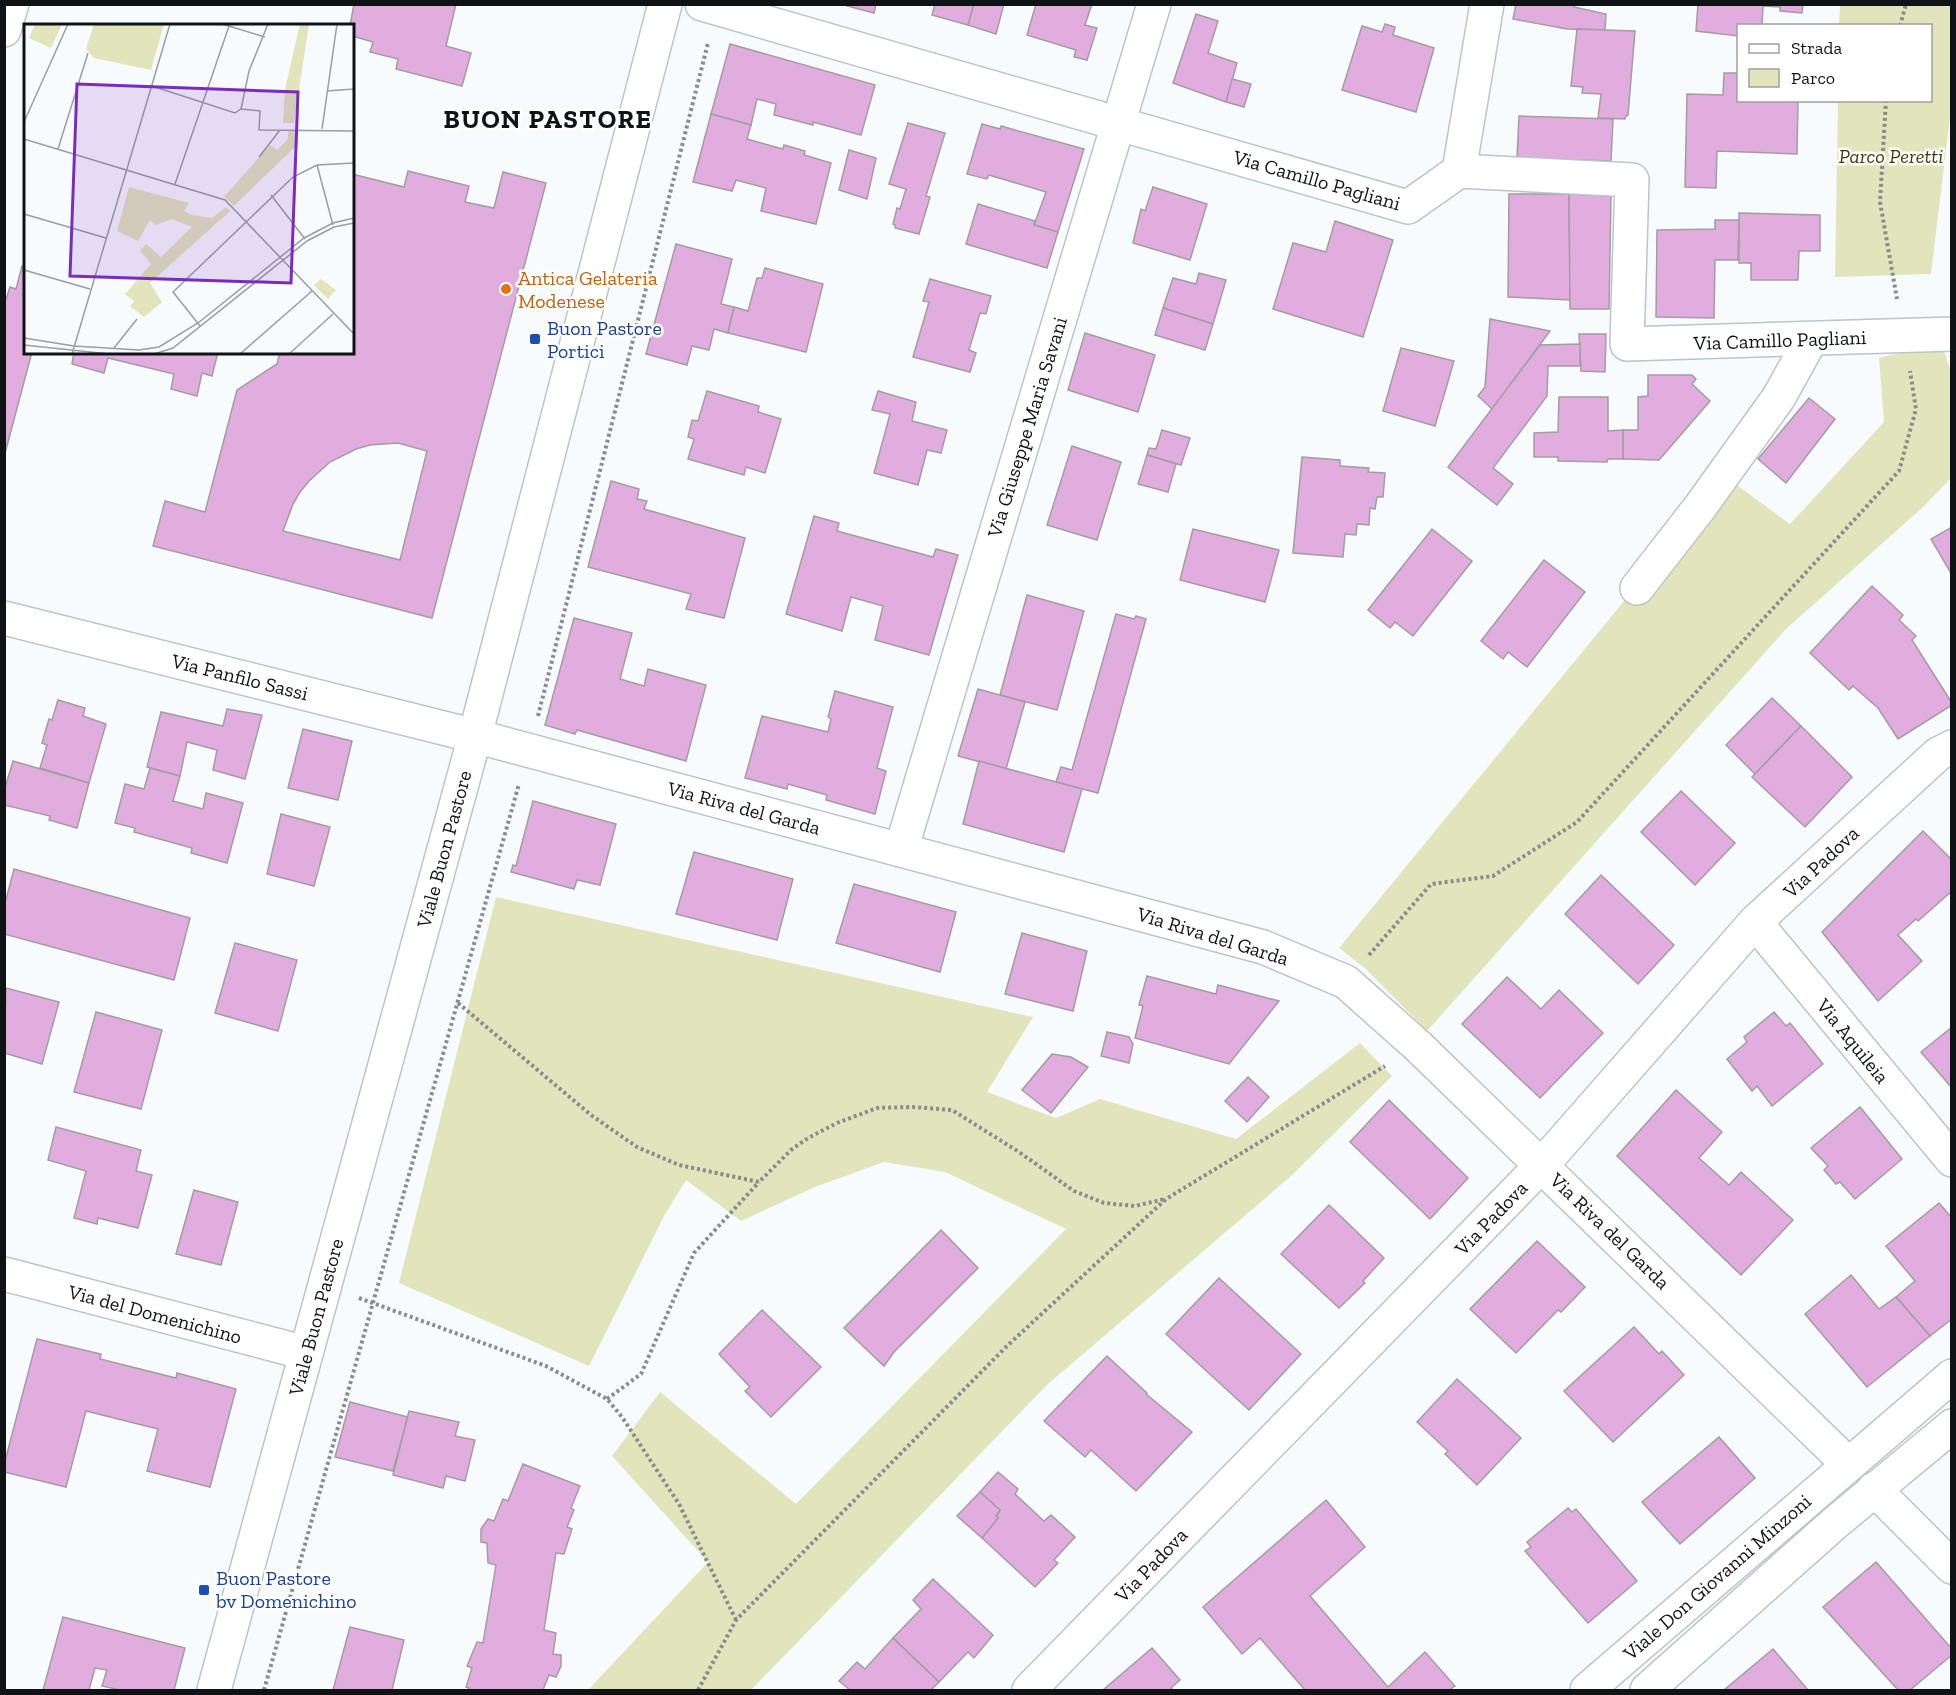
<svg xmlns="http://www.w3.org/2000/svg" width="1956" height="1695" font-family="'Zilla Slab',serif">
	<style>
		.green { fill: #e2e5bb }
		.building { fill: #e1adde; stroke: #a39ca2; stroke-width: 1.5; fill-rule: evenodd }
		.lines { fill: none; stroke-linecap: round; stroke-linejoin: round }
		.street-casing { stroke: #bdc4ca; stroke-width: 36 }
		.secondary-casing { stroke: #bdc4ca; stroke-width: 36 }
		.path { stroke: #898c8f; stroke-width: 4; stroke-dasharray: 3 3; stroke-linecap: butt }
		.street { stroke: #fff; stroke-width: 33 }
		.secondary { stroke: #fff; stroke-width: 33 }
		.food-dot { fill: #e8710a; stroke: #fff; stroke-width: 2 }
		.transit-dot { fill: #1a4fb4; stroke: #fff; stroke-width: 2 }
		.labels { text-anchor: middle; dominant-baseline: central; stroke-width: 5; stroke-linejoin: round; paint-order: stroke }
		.park-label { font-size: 20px; font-style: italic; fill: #3d3f0a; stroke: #fff }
		.street-label { font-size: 20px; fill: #101315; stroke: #fff }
		.food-label { font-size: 20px; fill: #c56008; stroke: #fff; text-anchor: start }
		.transit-label { font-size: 20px; fill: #164399; stroke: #fff; text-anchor: start }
		.district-label { font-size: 26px; font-weight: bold; letter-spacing: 1.5px; fill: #101315; stroke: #fff }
		.inset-road { fill: none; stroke: #9b9ea1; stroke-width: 1.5 }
		.view { fill: #7b2cbf; fill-opacity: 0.15; stroke: #7b2cbf; stroke-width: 3 }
		.inset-edge { fill: none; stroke: #101315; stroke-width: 3 }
	</style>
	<rect width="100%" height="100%" fill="#f8fbfe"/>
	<g class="green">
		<polygon points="1840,5 1951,5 1951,109 1931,274 1835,277 1838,101 1930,100 1930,26 1839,25"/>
		<polygon points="1941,343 1951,371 1951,478 1922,508 1786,629 1427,1031 1366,969 1339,948 1726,477 1790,524 1884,422 1879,358"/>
		<polygon points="496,897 1033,1017 987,1092 1056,1118 1100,1099 1236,1139 1360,1043 1392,1076 1290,1177 1048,1384 751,1690 588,1690 708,1562 612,1456 660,1392 796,1504 1066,1229 945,1172 884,1162 815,1187 741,1221 686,1180 664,1216 589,1366 399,1283"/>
	</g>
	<g class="building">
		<polygon points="354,4 456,4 446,46 471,53 462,86 396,69 398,59 370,52 373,42 352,36 352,26 350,26"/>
		<polygon points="840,4 876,4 874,13"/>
		<polygon points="935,4 974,4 968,25 932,15"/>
		<polygon points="974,4 1004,4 996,34 968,25"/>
		<polygon points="1036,4 1092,4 1085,25 1097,28 1087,60 1074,57 1076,50 1027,35"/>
		<polygon points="1516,4 1574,4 1574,7 1606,14 1605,30 1567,29 1513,19"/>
		<polygon points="1698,4 1803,4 1802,13 1780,11 1780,7 1763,6 1762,26 1738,26 1738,36 1696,31"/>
		<polygon points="1196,14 1218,21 1208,53 1237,63 1226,102 1173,83"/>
		<polygon points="1385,24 1395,27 1393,35 1434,48 1416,112 1342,90 1362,26 1382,32"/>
		<polygon points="1577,29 1635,31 1628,115 1626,116 1625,119 1598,118 1601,94 1582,93 1583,87 1571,86"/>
		<polygon points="730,44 875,85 861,135 813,122 813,125 774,115 776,104 757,99 751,125 711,114"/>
		<polygon points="1724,73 1738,73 1738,100 1798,100 1797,154 1717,151 1716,188 1685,187 1687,94 1723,95"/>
		<polygon points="1232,79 1251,84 1244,107 1226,102"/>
		<polygon points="711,114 751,125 747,139 783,149 784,145 805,151 804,155 831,163 816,224 761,211 766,188 736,180 732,191 693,182"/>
		<polygon points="1519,116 1613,119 1611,161 1517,158"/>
		<polygon points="908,123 945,133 926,196 930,197 919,234 895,228 895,225 893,224 897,208 900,209 906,189 889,184"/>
		<polygon points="982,124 1000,129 1001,126 1084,149 1058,232 1034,225 1046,192 989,175 987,179 967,174"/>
		<polygon points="849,150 876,158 867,199 839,190"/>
		<path d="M408,171l61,15 -4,16 29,6 9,-36 43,11 -114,435 -279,-72 12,-45 40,11 32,-122 40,-26 3,-12h72v-178l52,13zM398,443l29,8 -27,109 -117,-29 10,-27 7,-12 9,-11 21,-19 26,-13 14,-4z"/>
		<polygon points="1153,187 1207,204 1190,260 1133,243 1141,209 1145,211"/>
		<polygon points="1509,194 1569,194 1570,300 1508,297"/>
		<polygon points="1569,194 1611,196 1609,309 1570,309"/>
		<polygon points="978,204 1035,221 1034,225 1058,232 1047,268 966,244"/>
		<polygon points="1739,213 1820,215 1820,251 1799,251 1798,280 1751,280 1751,263 1739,263"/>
		<polygon points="1715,220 1739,220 1738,260 1715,260 1714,318 1656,317 1657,230 1715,229"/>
		<polygon points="1335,221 1393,240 1363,337 1273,309 1293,243 1326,252"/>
		<polygon points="676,244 732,259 721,304 734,307 728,333 714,329 709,350 692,346 687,365 646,354"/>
		<polygon points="22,266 26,267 26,352 32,352 4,457 4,305 10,287 16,289"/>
		<polygon points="765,268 823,284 806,352 728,333 734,307 748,311 757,278 762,278"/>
		<polygon points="1199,273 1226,280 1213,324 1163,308 1173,278 1196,284"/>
		<polygon points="930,279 991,296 986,314 980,313 969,350 976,353 970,372 913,357 929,302 923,301"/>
		<polygon points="1163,308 1213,324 1205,350 1155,335"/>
		<polygon points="1490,319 1550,331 1492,409 1478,396 1485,387"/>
		<polygon points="1085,333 1155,355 1138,412 1068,390"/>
		<polygon points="1579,334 1606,334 1605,372 1581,371"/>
		<polygon points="1580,344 1580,366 1548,366 1547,396 1493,468 1513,484 1497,505 1448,467 1540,345"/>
		<polygon points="1401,348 1454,361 1435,426 1383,411"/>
		<polygon points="74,352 218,352 212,376 202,373 197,396 171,389 174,374 108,358 104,373 72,364"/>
		<polygon points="1648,375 1692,375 1696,379 1692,384 1710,401 1659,460 1623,459 1623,430 1638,430 1638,397 1648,396"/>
		<polygon points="707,391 759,406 758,412 781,419 765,473 746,467 744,475 688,459 694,439 688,437 692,420 698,421"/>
		<polygon points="878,391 916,402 912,421 947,430 941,453 927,450 918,485 874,473 890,414 872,410"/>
		<polygon points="1559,397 1608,397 1608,431 1623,430 1623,459 1608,459 1607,462 1558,461 1558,457 1534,457 1534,433 1558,432"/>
		<polygon points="1809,398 1835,419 1786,483 1758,459"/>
		<polygon points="1162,430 1190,438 1181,465 1147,455 1149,448 1156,449"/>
		<polygon points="1072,446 1121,462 1097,540 1047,525"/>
		<polygon points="1147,455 1176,464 1168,492 1138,484"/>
		<polygon points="1302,457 1340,460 1340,466 1369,468 1368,472 1385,473 1383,497 1377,497 1375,509 1370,508 1369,525 1357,524 1356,535 1345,534 1343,557 1293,553"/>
		<polygon points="611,481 639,489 637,499 647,501 644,509 745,538 724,618 686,609 691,594 588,567"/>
		<polygon points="814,516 839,523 837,531 933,557 936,549 958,555 929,655 875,640 883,606 851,597 842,631 786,614"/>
		<polygon points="1952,527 1952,575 1931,539"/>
		<polygon points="1193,529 1279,550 1265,602 1180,580"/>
		<polygon points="1432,529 1472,561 1413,636 1395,622 1390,628 1368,610"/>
		<polygon points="1544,560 1585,592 1527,667 1508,652 1503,659 1481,641"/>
		<polygon points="1872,586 1903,615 1899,620 1916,636 1912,640 1952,703 1952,705 1898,739 1878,708 1853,686 1849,690 1810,653"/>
		<polygon points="1027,595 1084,611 1057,710 1000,695"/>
		<polygon points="1116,614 1134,619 1136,616 1146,619 1098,793 1056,782 1061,767 1072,770"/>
		<polygon points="574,618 632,633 620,679 644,686 648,669 706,685 686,761 577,730 575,734 545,725"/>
		<polygon points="978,689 1025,702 1006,769 958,756"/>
		<polygon points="835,691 893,707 877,768 886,771 875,814 826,800 827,795 788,784 787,789 745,778 762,716 828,732 831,719 828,717"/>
		<polygon points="1772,698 1801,726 1755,774 1726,745"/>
		<polygon points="58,700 85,708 83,716 106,724 89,783 40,768 47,745 42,743 49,719 52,720"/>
		<polygon points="227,709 262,715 245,779 213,770 217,750 187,742 180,776 147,767 161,712 223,726"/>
		<polygon points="1801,726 1852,777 1805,827 1752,777"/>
		<polygon points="303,729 352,741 338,800 288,788"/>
		<polygon points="13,761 89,783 77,828 49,820 50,816 4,805 4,791"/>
		<polygon points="979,761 1082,789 1064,852 963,824"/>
		<polygon points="150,768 180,776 173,801 203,809 206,793 243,803 227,863 191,853 192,848 134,832 135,828 115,823 125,784 144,789"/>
		<polygon points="1681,791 1735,843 1695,885 1641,832"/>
		<polygon points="533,801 616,824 600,885 577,880 574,889 511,872 513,865 516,866"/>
		<polygon points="281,814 330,827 314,886 267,874"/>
		<polygon points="1923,831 1952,860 1952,891 1918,921 1916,919 1898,935 1922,961 1878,1001 1822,932"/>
		<polygon points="694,852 793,879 777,940 676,914"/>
		<polygon points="14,869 190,918 174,980 4,934 4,907"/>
		<polygon points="1601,875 1674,945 1638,984 1565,914"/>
		<polygon points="854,884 956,912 940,972 836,943"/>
		<polygon points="1022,933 1087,951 1073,1011 1005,994"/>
		<polygon points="235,943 297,960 278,1031 215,1013"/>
		<polygon points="1147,976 1216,994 1218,985 1279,1001 1229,1064 1135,1038 1143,1006 1139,1005"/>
		<polygon points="1507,977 1541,1009 1559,990 1603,1033 1540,1098 1462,1024"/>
		<polygon points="6,988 59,1002 42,1064 4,1053"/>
		<polygon points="96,1012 162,1030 141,1109 74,1092"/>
		<polygon points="1774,1012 1786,1026 1790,1023 1823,1064 1772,1106 1757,1086 1752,1091 1727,1059 1747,1042 1744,1037"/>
		<polygon points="1952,1027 1952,1088 1921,1052"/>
		<polygon points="1107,1032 1129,1037 1133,1044 1129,1063 1101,1056"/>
		<polygon points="1052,1054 1071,1057 1088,1067 1051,1113 1022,1090"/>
		<polygon points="1248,1077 1269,1097 1247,1122 1225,1101"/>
		<polygon points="1676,1090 1722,1132 1699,1158 1729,1185 1741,1172 1793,1220 1741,1275 1617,1156"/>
		<polygon points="1389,1100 1468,1178 1430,1219 1350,1142"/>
		<polygon points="1860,1107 1902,1159 1855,1199 1840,1182 1836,1184 1824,1170 1828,1166 1811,1148"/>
		<polygon points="56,1127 141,1150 136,1171 152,1175 138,1228 98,1218 97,1224 74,1218 86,1171 48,1160"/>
		<polygon points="194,1190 238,1202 221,1265 176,1254"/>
		<polygon points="1939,1203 1952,1218 1952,1319 1930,1336 1896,1297 1915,1281 1886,1246"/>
		<polygon points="1329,1205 1384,1258 1363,1281 1365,1283 1339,1308 1281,1254"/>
		<polygon points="941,1230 978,1268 894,1352 884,1366 844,1328"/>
		<polygon points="1537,1241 1585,1287 1561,1312 1558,1310 1516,1353 1470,1309"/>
		<polygon points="1851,1275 1879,1309 1896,1297 1930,1336 1867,1387 1805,1314"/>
		<polygon points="1219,1278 1301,1354 1249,1410 1166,1334"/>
		<polygon points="762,1310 821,1367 771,1417 745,1391 750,1387 719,1354"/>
		<polygon points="1634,1327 1659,1354 1662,1351 1684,1375 1613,1442 1564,1391"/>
		<polygon points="37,1339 101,1354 100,1359 176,1378 177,1373 236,1389 210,1487 147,1471 158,1429 86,1411 66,1487 4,1472 4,1465"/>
		<polygon points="1107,1356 1147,1393 1146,1394 1192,1432 1136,1491 1091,1450 1085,1457 1044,1421"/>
		<polygon points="1457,1379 1521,1438 1477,1485 1445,1454 1448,1451 1417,1422"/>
		<polygon points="350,1402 408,1417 393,1471 335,1457"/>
		<polygon points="409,1411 459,1422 455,1436 475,1440 465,1481 446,1476 443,1488 393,1475"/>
		<polygon points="1719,1437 1755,1478 1680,1544 1642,1502"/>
		<polygon points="523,1464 580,1486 571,1508 574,1510 567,1527 572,1529 564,1554 556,1553 544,1630 556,1633 553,1654 561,1655 561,1666 556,1677 549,1675 543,1690 468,1690 469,1688 466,1687 472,1668 467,1666 477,1642 483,1643 496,1565 488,1563 487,1543 481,1542 481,1529 488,1519 494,1521 503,1499 508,1501"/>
		<polygon points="998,1472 1018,1489 1015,1494 1044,1521 1051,1515 1075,1537 1054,1560 1058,1563 1035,1587 982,1538 998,1518 996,1516 1000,1510 980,1492"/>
		<polygon points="980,1492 1000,1510 996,1516 998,1518 982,1538 957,1516"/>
		<polygon points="1326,1500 1365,1547 1310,1596 1388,1687 1425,1652 1455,1686 1449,1690 1305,1690 1260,1638 1242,1654 1203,1607"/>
		<polygon points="1568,1508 1572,1512 1576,1509 1637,1581 1588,1623 1525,1551 1531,1547 1527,1542"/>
		<polygon points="1876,1562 1952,1649 1952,1655 1910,1690 1898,1690 1823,1607"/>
		<polygon points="933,1579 993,1635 974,1658 968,1652 939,1682 893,1638 921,1609 913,1600"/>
		<polygon points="63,1617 185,1648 174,1690 120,1690 102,1686 107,1670 95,1668 89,1690 43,1690"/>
		<polygon points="350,1627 404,1640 392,1690 333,1690"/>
		<polygon points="893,1638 939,1682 931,1690 850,1690 839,1681 857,1662 865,1669"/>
		<polygon points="1152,1648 1180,1680 1171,1688 1173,1690 1103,1690"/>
		<polygon points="1773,1649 1808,1690 1724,1690"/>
	</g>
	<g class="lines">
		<defs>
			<g id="street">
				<polyline points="702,4 1408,207 1459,171 1632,180 1627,344 1952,334"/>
				<polyline points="4,30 12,4"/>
				<polyline points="1459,171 1487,4"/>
				<polyline points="1637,588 1700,507 1779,397 1811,339"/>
				<polyline points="475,736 1263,947 1346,982 1419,1047 1848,1464"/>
				<polyline points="901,850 1154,4"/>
				<polyline points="1755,922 1952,1160"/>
				<polyline points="4,1274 306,1353"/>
				<polyline points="1874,1489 1952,1567"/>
				<polyline points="1029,1690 1542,1165 1755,922 1938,754 1952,747"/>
			</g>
			<g id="secondary">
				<polyline points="4,618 475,736"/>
				<polyline points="214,1690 475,736 665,4"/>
				<polyline points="1587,1690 1952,1376"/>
				<polyline points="1647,1690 1835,1523 1952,1426"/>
			</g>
		</defs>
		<use href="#street" class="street-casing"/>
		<use href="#secondary" class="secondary-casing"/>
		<g class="path">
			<polyline points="1900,26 1906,4"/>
			<polyline points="1886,100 1880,202 1897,299"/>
			<polyline points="538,716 708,43"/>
			<polyline points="1369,955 1431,884 1493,876 1577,822 1899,471 1916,409 1910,371"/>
			<polyline points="458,1003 591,1115 637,1147 679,1165 759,1182 791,1150 808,1138 837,1123 877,1108 913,1107 952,1110 1019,1152 1074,1191 1104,1203 1135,1206 1165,1199"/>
			<polyline points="359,1298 546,1366 607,1399 622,1417 679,1504 736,1620"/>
			<polyline points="607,1399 641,1374 694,1253 759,1182"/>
			<polyline points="264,1690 519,784"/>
			<polyline points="698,1690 736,1620 1008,1345 1166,1199 1385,1066"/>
		</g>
		<use href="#street" class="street"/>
		<use href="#secondary" class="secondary"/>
	</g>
	<circle class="food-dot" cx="506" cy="289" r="6"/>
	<g class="transit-dot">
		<rect x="529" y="333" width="12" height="12" rx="3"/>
		<rect x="198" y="1584" width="12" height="12" rx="3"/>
	</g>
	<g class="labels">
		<g class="park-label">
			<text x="1891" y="156">Parco Peretti</text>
		</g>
		<g class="street-label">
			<text transform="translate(1317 180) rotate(16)">Via Camillo Pagliani</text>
			<text transform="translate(1780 340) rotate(-2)">Via Camillo Pagliani</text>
			<text transform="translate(1027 427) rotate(-73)">Via Giuseppe Maria Savani</text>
			<text transform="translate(240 677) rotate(14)">Via Panfilo Sassi</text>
			<text transform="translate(744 808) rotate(15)">Via Riva del Garda</text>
			<text transform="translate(444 849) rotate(-75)">Viale Buon Pastore</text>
			<text transform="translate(1821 862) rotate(-43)">Via Padova</text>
			<text transform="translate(1213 936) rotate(17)">Via Riva del Garda</text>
			<text transform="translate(1853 1041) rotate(51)">Via Aquileia</text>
			<text transform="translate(1491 1218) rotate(-46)">Via Padova</text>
			<text transform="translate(1610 1231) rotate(44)">Via Riva del Garda</text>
			<text transform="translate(155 1314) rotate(15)">Via del Domenichino</text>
			<text transform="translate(316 1317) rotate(-75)">Viale Buon Pastore</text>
			<text transform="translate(1151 1565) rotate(-46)">Via Padova</text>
			<text transform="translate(1717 1577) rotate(-41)">Viale Don Giovanni Minzoni</text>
		</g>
		<g class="food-label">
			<text x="518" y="278">Antica Gelateria<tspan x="518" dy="23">Modenese</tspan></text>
		</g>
		<g class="transit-label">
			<text x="547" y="328">Buon Pastore<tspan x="547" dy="23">Portici</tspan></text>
			<text x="216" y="1578">Buon Pastore<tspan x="216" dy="23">bv Domenichino</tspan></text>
		</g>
		<g class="district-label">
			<text x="548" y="119">BUON PASTORE</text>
		</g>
	</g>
	<g transform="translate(24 24)">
		<rect width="330" height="330" fill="#f8fbfe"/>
		<path d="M11,0h27l-11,24 -22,-10zM70,0h70l-13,46 -57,-12 -8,-9zM276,0h9l-15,99h-11l2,-34zM271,107l4,12 -65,63 -10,-9 46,-52 7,5 11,-11v-7zM105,163l60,16 -5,8 8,4 20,3 14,-11 4,4 -80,72 12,19 -18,15 -14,-11 4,-5 -9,-7 26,-30 -11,-13 6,-7 15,13 31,-30 -20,-8 -16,6 -6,-5 -12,21 -21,-10zM297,255l15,11 -8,9 -14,-14z" fill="#e2e5bb"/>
		<path class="inset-road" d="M198,0l43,13M128,62l83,27 6,-4 19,2 -1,19 95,1M303,67l27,-2M217,85l8,-38 19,-47M0,98l44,-98M298,105l15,-105M0,115l201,61 129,134M34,125l30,-96M235,133l21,-27M293,141l16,60M151,160l54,-158M247,171l34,44M0,190l82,24M0,246l66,19M176,302l-27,-34 120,-115 24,-12 37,-2M0,314l50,8 65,4 20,-3 39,-24 106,-85 29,-15 21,-5M0,321l85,9M90,324l23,-29M48,330l98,-330M130,330l19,-6 134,-107 27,-14 20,-4M216,330l72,-63M265,330l44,-40"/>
		<path class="view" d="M53,60l221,8 -7,191 -221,-7z"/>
		<rect width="330" height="330" class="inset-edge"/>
	</g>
	<rect width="1956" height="1695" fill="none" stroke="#101315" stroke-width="12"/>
	<rect x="1737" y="24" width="195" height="78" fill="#ffffff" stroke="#9fa1a1" stroke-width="1.5"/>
	<rect x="1749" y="44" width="30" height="9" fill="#ffffff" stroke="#9fa1a1" stroke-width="1.5"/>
	<text x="1791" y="54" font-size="18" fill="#101315">Strada</text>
	<rect x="1749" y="69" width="30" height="18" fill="#e2e5bb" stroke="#9fa1a1" stroke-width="1.5"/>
	<text x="1791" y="84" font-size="18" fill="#101315">Parco</text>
</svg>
